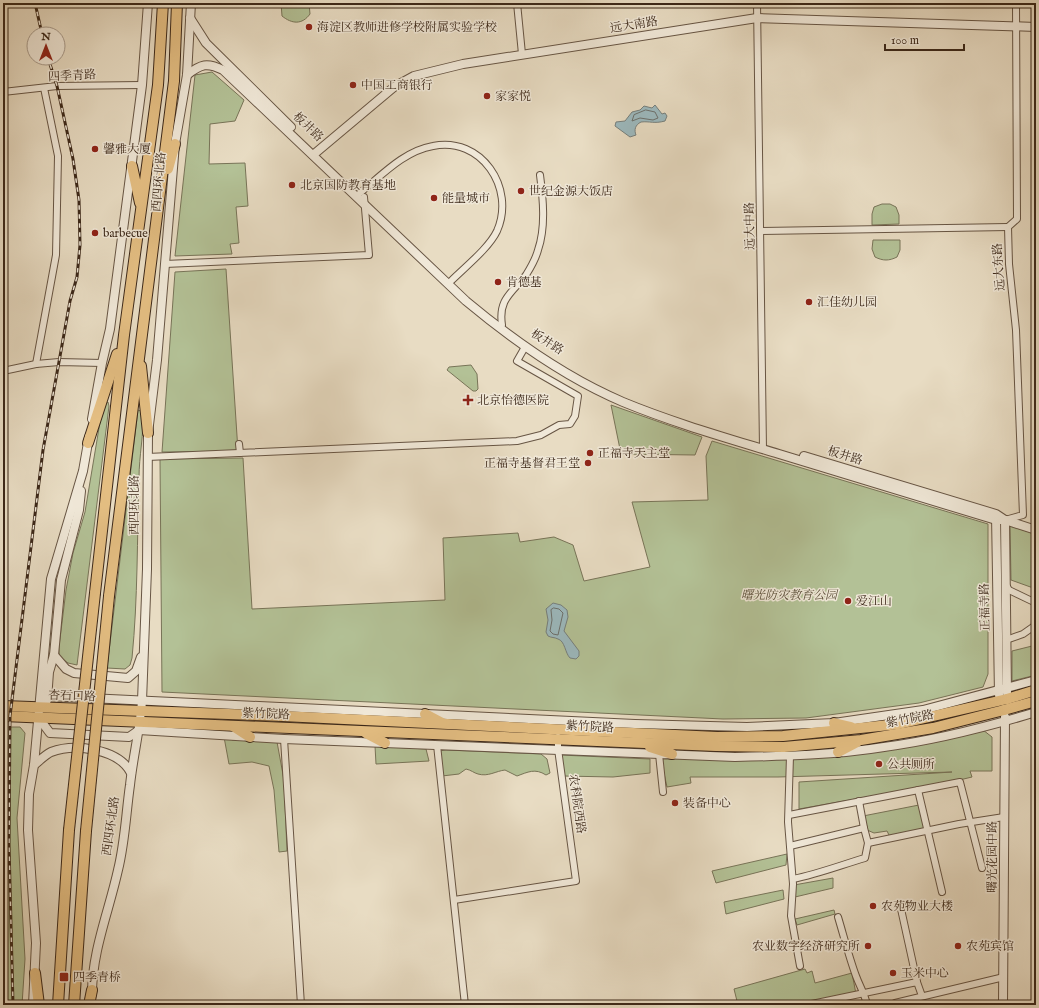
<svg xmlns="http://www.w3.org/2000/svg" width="1039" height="1008" font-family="'IM FELL English','Noto Serif SC',serif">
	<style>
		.green { fill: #b3c196; stroke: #787458 }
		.water { fill: #9cb9be; stroke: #767f7c }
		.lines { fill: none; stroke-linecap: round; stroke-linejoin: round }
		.shore { stroke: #6c706c; stroke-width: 1 }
		.minor-tunnel { stroke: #c6b8a1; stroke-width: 6; stroke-dasharray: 6 3; stroke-linecap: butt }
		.minor-casing { stroke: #675544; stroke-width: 8 }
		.tertiary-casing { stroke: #675544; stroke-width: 10 }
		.primary-casing { stroke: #3c2819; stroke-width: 12 }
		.trunk-casing { stroke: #3c2819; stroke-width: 12 }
		.minor { stroke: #f0e8d8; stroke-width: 6 }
		.tertiary { stroke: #f0e8d8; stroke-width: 8 }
		.primary { stroke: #e4be82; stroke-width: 10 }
		.trunk { stroke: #e4be82; stroke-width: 10 }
		.rail-casing { stroke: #3c2819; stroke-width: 3 }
		.rail { stroke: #f0e8d8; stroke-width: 1.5; stroke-dasharray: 4.5; stroke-linecap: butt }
		.trunk-bridge-casing { stroke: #3c2819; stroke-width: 12; stroke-linecap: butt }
		.trunk-bridge { stroke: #e4be82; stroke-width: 10 }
		.poi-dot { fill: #8f2418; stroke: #f0e8d8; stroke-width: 1.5 }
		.labels { text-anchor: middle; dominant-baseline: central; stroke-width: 3; stroke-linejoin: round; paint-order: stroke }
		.street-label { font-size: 12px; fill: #3c2819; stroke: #f0e8d8 }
		.poi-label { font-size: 12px; fill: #3c2819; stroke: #f0e8d8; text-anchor: start }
		.park-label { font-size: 12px; font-style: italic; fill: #5a4e38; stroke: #f0e8d8 }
	</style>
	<rect width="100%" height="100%" fill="#e8dcc3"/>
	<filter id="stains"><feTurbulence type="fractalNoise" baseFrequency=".005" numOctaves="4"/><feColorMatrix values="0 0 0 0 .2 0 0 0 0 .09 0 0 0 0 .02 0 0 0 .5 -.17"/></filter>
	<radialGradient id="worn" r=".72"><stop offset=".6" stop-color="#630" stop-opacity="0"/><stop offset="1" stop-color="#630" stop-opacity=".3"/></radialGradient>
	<g class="green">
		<path d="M281,3h28l1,11c-8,11 -18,10 -28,2z"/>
		<polygon points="212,72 244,100 235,121 210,124 209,164 245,163 248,206 236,207 239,243 230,244 232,254 175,256 195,75"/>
		<polygon points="882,204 890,204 896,207 899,215 899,224 872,225 872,214 874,207"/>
		<path d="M873,240h27v10l-3,7c-8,4 -14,4 -22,0l-3,-8z"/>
		<polygon points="226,269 238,451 162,452 175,272"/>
		<polygon points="471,365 477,374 478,389 476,391 473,391 447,370 449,367"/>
		<polygon points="108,402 109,406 77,665 68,663 59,656 59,647 66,590 73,553 85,512 101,416 104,404"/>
		<polygon points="611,405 702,437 695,455 621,454"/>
		<path d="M138,410l5,2c1,22 -4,44 -4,66 -2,60 -1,120 -7,180l-2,7 -5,4 -18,-1z"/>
		<polygon points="712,441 988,524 988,674 983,687 919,703 806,718 723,719 162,692 160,459 243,458 252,609 445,600 443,538 518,533 520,542 554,537 573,545 584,581 650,567 632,502 708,500 706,456"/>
		<polygon points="1010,526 1036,534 1036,589 1011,580"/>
		<polygon points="1036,645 1036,675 1012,681 1012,651"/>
		<polygon points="3,727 20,727 25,733 17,818 25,959 22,1005 3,1005"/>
		<polygon points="983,730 992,737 992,771 970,771 972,777 951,782 799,809 799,782 952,772 778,777 690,777 691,783 667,787 661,759 790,756"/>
		<polygon points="224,737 231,737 232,740 277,742 284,780 287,851 279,852 274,790 269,766 252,762 229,764"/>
		<polygon points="375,746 426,749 429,761 376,764"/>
		<path d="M446,750l95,4 6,5 3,14 -4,2c-11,-7 -18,-3 -29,1l-12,-6c-9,1 -17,7 -27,4 -4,-1 -7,-4 -12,-5l-7,5 -17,2 -3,-25z"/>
		<polygon points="560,755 650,759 650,773 613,777 563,776"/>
		<polygon points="919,805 925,830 890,837 887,831 874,833 867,830 863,816"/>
		<polygon points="787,854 786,865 716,883 712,871"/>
		<polygon points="833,878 833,888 795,897 794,885"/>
		<polygon points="783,890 784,899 726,914 724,902"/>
		<polygon points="834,910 835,914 797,925 795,919"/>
		<polygon points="805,969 807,973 812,971 815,983 852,973 856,994 796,1005 738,1005 734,989"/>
	</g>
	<g class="water">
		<path d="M655,105l7,9 3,-1 2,3 -2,5c-11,3 -15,0 -24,1 -6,3 -7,8 -5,13l-6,2 -15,-11 1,-4 9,-1 7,-9 8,-2 4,-4 8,2z"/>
		<path d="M553,603l8,2 6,5 1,7 -4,14 15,20v5l-3,3 -6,-1c-5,-5 -5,-17 -12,-19 -4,-2 -6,-1 -10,-3l-2,-4 2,-12 -2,-11z"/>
	</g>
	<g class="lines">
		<g class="shore">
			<polygon points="646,110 655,112 658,118 653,120 640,118 632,121 634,115"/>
			<polygon points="554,608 559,609 563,613 558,635 553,634 550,631 552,620 551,610"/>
		</g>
		<polyline class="minor-tunnel" points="1033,627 1036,608"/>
		<defs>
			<g id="minor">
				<polyline points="517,3 522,54"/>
				<polyline points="757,3 763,449"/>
				<polyline points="3,92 57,86 142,85"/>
				<path d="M360,193c22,-18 44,-42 73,-47 48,-10 83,42 64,85 -8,17 -32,36 -46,50"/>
				<polyline points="761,231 1008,227"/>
				<polyline points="165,264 369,255 364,197"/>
				<path d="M502,325c-4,-26 10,-32 24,-50 5,-8 10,-17 12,-25 8,-23 5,-52 2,-75"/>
				<polyline points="36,364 56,255 58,156 44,88"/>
				<polyline points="3,371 36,364 59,362 102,363"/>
				<polyline points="239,444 240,453"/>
				<polyline points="147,457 517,441 541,435 559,425 570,424 575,416 578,396 517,361 525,347"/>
				<polyline points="1005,520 1023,515 1016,330 1009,264 1008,227 1017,219 1016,3"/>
				<polyline points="1006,585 1009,590 1036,603 1036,608"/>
				<polyline points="1006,640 1023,634 1033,627"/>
				<polyline points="284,739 301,1005"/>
				<polyline points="437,745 465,1005"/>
				<polyline points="659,754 663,792"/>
				<polyline points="790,756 788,822 793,884 791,916 800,966"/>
				<polyline points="918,790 942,892"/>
				<polyline points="859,801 864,828"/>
				<polyline points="789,815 960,782 982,868"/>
				<polyline points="790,846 864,828 868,843 959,824 1004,817"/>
				<path d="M793,879c25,-5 48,-14 72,-21l3,-15"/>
				<polyline points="454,900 576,881 558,749 558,737"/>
				<polyline points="901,909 917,982"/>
				<path d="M838,917c6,20 11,40 18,59 4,11 9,18 11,29"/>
				<polyline points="895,1003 1004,977"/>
				<polyline points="807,1005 917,982 922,996"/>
			</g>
			<g id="tertiary">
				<polyline points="190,18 206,43 291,127"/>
				<path d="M187,75c14,-11 20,-13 36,-5l243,231c48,40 100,77 157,101 51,21 104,36 156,52 72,22 144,44 217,66h9l31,10"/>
				<polyline points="313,155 394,87 414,76 463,64 757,18 1036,27"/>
				<polyline points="92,419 102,363 110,329 142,85 148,3"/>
				<polyline points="804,456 996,514 1005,520"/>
				<polyline points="996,515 999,695"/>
				<polyline points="1005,520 1007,693"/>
				<polyline points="54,655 66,669 74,673 128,678 136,671 141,657"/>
				<polyline points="47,700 49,672 54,655 61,580 79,510 81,491"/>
				<polyline points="38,708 47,696 635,724 747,727 834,723 923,710 1036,680"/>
				<path d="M38,717l12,16 79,4 10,-7 145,9 451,18c50,-1 100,-2 149,-10 52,-7 103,-20 152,-35"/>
				<path d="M34,765c5,-4 11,-10 17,-13 24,-9 68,-3 80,21"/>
				<path d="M92,994c0,-43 17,-83 26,-124 7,-28 8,-57 12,-85 3,-28 10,-56 12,-84l5,-132 1,-136 9,-73 18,-216 12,-69 4,-72"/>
				<polyline points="33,1005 36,943 28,830 29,794 34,765 51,579 83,471 89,437"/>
				<polyline points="1003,1005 1005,717"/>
			</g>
			<g id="primary">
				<polyline points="3,706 282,716 717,737 783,736 899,724 1007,699"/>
				<polyline points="425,714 442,723"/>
				<polyline points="3,716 716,746 784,747 861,740 933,728 1004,710"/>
				<polyline points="834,723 851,727"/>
				<polyline points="233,726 250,737"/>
				<polyline points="366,733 385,743"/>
				<polyline points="650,747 672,754"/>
				<polyline points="838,752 857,742"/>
			</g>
			<g id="trunk">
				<polyline points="132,166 140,203"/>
				<polyline points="168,169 175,144"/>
				<polyline points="141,366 148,433"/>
				<polyline points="88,443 117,354"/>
				<polyline points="95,593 124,335 158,85 163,3"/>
				<polyline points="109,596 174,81 177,3"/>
				<polyline points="1007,699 1036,690"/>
				<polyline points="1004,710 1036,701"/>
				<polyline points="35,973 39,1005"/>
				<polyline points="58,1005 69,830"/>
				<polyline points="74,1005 86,831"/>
				<polyline points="89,1005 92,990"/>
			</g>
		</defs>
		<use href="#minor" class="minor-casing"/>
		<use href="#tertiary" class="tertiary-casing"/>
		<use href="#primary" class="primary-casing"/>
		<use href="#trunk" class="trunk-casing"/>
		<use href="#minor" class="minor"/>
		<use href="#tertiary" class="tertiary"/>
		<use href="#primary" class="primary"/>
		<use href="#trunk" class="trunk"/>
		<defs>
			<g id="rail">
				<polyline points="35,3 42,34"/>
				<polyline points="13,1005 9,845 10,716 43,450 70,301 77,277 80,245 79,200 73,159 57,86 48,58"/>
			</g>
		</defs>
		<use href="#rail" class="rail-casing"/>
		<use href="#rail" class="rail"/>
		<defs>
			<g id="trunk-bridge">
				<polyline points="69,830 95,593"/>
				<polyline points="86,831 109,596"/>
			</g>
		</defs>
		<use href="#trunk-bridge" class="trunk-bridge-casing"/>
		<use href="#trunk-bridge" class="trunk-bridge"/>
	</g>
	<g class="poi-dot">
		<circle cx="309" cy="27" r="4"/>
		<circle cx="353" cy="85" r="4"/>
		<circle cx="487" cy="96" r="4"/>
		<circle cx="95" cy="149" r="4"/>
		<circle cx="292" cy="185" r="4"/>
		<circle cx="521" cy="191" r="4"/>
		<circle cx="434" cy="198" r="4"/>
		<circle cx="95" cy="233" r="4"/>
		<circle cx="498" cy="282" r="4"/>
		<circle cx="809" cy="302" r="4"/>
		<path d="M466 394h4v4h4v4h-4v4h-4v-4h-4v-4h4z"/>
		<circle cx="590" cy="453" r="4"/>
		<circle cx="588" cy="463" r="4"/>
		<circle cx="848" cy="601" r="4"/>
		<circle cx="879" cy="764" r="4"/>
		<circle cx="675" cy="803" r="4"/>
		<circle cx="873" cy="906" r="4"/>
		<circle cx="868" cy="946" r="4"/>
		<circle cx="958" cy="946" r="4"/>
		<circle cx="893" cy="973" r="4"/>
		<rect x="59" y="972" width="10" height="10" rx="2"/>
	</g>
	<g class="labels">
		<g class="street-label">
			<text transform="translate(634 25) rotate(-9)">远大南路</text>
			<text transform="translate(72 76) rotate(-3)">四季青路</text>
			<text transform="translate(308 127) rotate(44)">板井路</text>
			<text transform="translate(159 182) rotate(-85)">西四环北路</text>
			<text transform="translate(750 226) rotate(-91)">远大中路</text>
			<text transform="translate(999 267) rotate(-94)">远大东路</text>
			<text transform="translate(547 342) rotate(33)">板井路</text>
			<text transform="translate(845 456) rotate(17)">板井路</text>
			<text transform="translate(134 505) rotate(-90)">西四环北路</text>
			<text transform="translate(985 607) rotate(-91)">正福寺路</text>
			<text transform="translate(72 696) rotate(2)">杏石口路</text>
			<text transform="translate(266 714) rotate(2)">紫竹院路</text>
			<text transform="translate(910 719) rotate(-11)">紫竹院路</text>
			<text transform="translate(590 727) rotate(3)">紫竹院路</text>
			<text transform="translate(577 804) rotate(82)">农科院西路</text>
			<text transform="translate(111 826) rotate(-82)">西四环北路</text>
			<text transform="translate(992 857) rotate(-90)">曙光花园中路</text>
		</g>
		<g class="poi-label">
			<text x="317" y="27">海淀区教师进修学校附属实验学校</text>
			<text x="361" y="85">中国工商银行</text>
			<text x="495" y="96">家家悦</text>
			<text x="103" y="149">馨雅大厦</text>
			<text x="300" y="185">北京国防教育基地</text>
			<text x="529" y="191">世纪金源大饭店</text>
			<text x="442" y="198">能量城市</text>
			<text x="103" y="233">barbecue</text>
			<text x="506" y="282">肯德基</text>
			<text x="817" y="302">汇佳幼儿园</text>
			<text x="477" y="400">北京怡德医院</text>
			<text x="598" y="453">正福寺天主堂</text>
			<text x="580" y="463" text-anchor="end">正福寺基督君王堂</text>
			<text x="856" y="601">爱江山</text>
			<text x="887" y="764">公共厕所</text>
			<text x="683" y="803">装备中心</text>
			<text x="881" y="906">农苑物业大楼</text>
			<text x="860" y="946" text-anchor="end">农业数字经济研究所</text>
			<text x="966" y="946">农苑宾馆</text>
			<text x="901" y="973">玉米中心</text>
			<text x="73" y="977">四季青桥</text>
		</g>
		<g class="park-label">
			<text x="789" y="595">曙光防灾教育公园</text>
		</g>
	</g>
	<rect width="1039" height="1008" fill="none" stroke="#e8dcc3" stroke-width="16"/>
	<rect x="4" y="4" width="1031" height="1000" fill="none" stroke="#3c2819" stroke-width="2"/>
	<rect x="8" y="8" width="1023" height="992" fill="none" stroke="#3c2819"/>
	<g transform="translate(46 46)"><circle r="19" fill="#f0e8d8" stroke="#a89b8c"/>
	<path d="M0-3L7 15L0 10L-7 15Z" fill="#8f2418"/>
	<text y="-6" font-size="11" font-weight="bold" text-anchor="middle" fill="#3c2819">N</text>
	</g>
	<path d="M885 44v6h79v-6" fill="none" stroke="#3c2819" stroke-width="2"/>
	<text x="891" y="44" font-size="12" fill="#3c2819" stroke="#f0e8d8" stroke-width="3" paint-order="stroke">100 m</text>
	<rect width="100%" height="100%" filter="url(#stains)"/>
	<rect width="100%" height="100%" fill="url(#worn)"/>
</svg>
